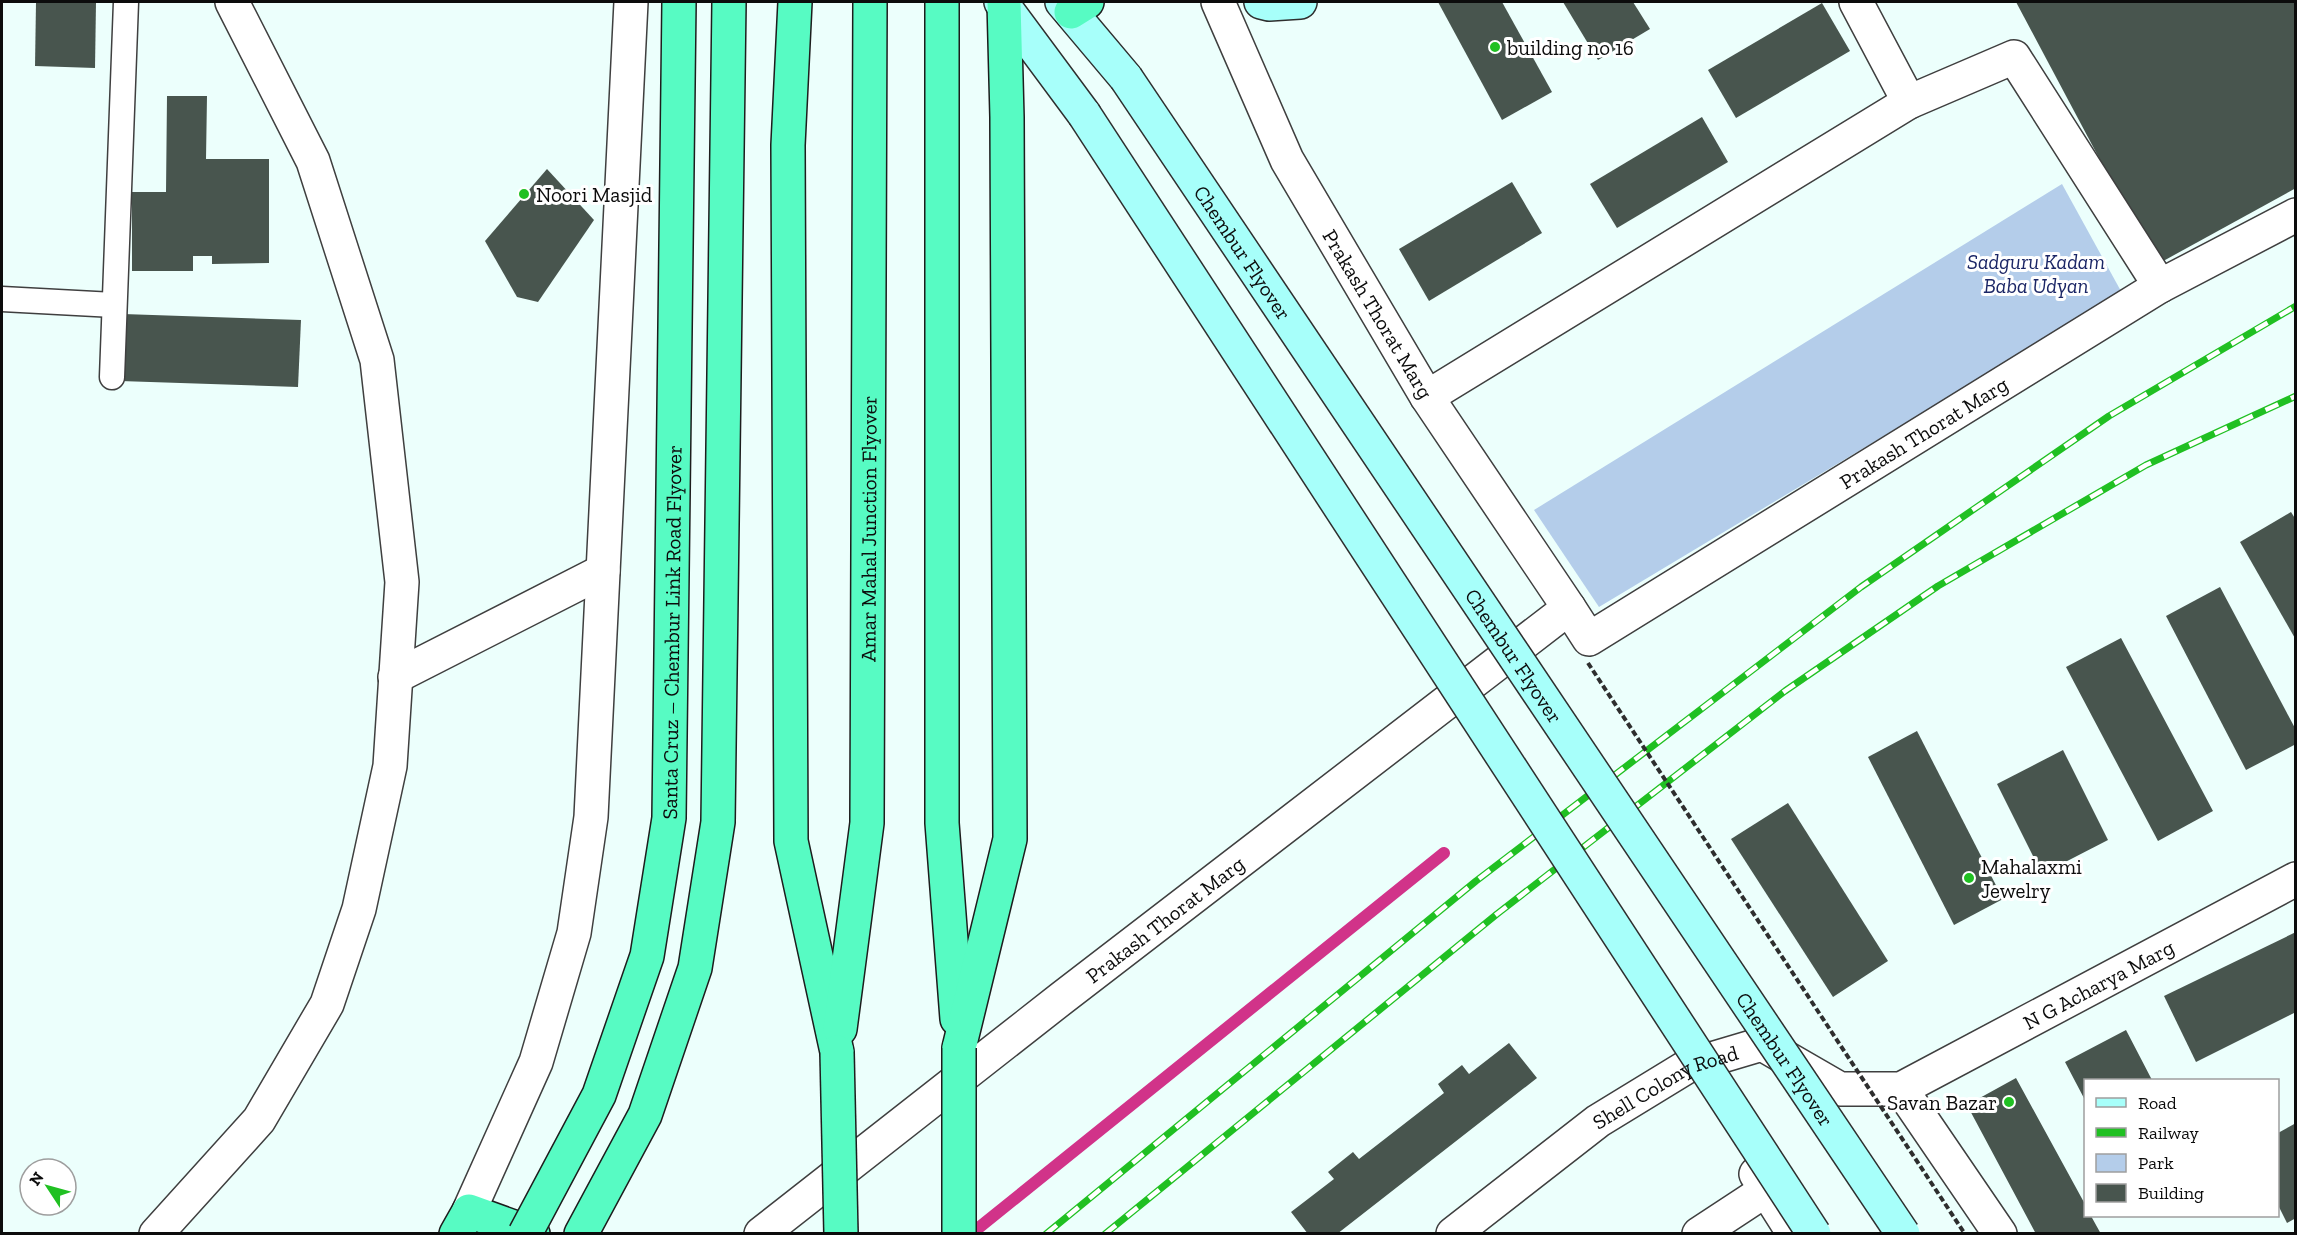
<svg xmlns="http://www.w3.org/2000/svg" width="2297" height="1235" font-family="'Zilla Slab',serif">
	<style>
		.green { fill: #b4cdea }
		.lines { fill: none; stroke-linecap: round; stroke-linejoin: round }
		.stream { stroke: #d13389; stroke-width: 12 }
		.building { fill: #48554e }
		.service-casing { stroke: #3f3f3f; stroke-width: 27 }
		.minor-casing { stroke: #3f3f3f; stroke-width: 36 }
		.tertiary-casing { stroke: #3f3f3f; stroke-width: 36 }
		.secondary-casing { stroke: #2e2e2e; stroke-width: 36 }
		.trunk-casing { stroke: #1d1d1d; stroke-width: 36 }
		.service { stroke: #fff; stroke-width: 24 }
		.minor { stroke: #fff; stroke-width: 33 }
		.tertiary { stroke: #fff; stroke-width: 33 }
		.secondary { stroke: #a7fffa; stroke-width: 33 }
		.trunk { stroke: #57fbc3; stroke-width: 33 }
		.rail-casing { stroke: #20c022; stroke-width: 7 }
		.rail { stroke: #fff; stroke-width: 4.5; stroke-dasharray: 14; stroke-linecap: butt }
		.secondary-bridge-casing { stroke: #2e2e2e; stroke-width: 36; stroke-linecap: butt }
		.trunk-bridge-casing { stroke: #1d1d1d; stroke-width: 36; stroke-linecap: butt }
		.path-bridge { stroke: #2e2e2e; stroke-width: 4; stroke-dasharray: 6 3; stroke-linecap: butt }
		.secondary-bridge { stroke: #a7fffa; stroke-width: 33 }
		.trunk-bridge { stroke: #57fbc3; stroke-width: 33 }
		.poi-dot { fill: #20c022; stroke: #fff; stroke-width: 2 }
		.labels { text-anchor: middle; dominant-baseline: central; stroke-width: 6; stroke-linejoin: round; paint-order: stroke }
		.poi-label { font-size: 21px; fill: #0c0c0c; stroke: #fff; text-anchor: start }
		.street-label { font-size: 21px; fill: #0c0c0c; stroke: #fff }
		.park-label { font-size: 21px; font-style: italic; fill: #1b2666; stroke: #fff }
	</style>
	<rect width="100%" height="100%" fill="#ecfffc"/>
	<polygon class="green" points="2062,184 2122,293 1599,607 1534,510"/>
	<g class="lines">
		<polyline class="stream" points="971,1234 1444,853"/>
	</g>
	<g class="building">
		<polygon points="36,2 96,2 95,68 35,66"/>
		<polygon points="1438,2 1502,2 1552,92 1502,120"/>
		<polygon points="1563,2 1633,2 1650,29 1598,60"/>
		<polygon points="2016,2 2296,2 2296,188 2156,265"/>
		<polygon points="1822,3 1850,51 1736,118 1708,70"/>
		<polygon points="167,96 207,96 206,159 269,159 269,263 212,264 212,256 193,256 193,271 132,271 132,192 166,192"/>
		<polygon points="1702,117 1728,162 1617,228 1590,184"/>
		<polygon points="547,169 594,220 538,302 517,297 485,241"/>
		<polygon points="1512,182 1542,233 1429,301 1399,249"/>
		<polygon points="123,314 301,320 298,387 120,381"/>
		<polygon points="2291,512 2296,520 2296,640 2240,542"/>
		<polygon points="2220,587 2296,730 2296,744 2246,770 2166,616"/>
		<polygon points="2121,638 2213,811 2158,841 2066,667"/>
		<polygon points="1917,731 2003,899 1954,925 1868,757"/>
		<polygon points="2063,750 2108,840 2042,874 1997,784"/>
		<polygon points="1788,803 1888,961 1833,997 1731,839"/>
		<polygon points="2296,932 2296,1012 2196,1062 2164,996"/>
		<polygon points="2126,1030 2152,1080 2086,1080 2086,1102 2065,1062"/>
		<polygon points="1509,1043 1537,1078 1337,1234 1308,1234 1291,1212 1334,1179 1328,1172 1353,1152 1359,1159 1444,1093 1438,1084 1462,1065 1469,1074"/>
		<polygon points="2016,1078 2086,1206 2086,1216 2091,1216 2101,1234 2036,1234 1967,1105"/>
		<polygon points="2296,1123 2296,1218 2287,1223 2278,1205 2278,1133"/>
	</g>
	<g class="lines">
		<defs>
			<g id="service">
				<polyline points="2,299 114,305"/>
				<polyline points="112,377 126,2"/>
			</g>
			<g id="minor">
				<polyline points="1856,2 1909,102"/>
				<polyline points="1427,397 1909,102 2014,57 2160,286"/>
				<path id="s1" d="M1569,608l20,31 571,-353 136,-71"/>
				<polyline points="395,677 603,571"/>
				<polyline points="156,1234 259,1120 327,1004 359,909 390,766 402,582 377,360 313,161 232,2"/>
				<polyline points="1699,1234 1766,1190"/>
			</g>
			<g id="tertiary">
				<polyline points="1901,1089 2000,1234"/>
				<polyline points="1756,1174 1794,1234"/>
				<polyline points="469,1211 536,1062 574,933 591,817 631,2"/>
				<path id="s2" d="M761,1234l301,-236 507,-390 -142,-211 -140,-237 -69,-158"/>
				<path id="s3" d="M1453,1234l145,-113 90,-55 74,-22 78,45h61l395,-210"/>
			</g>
			<g id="secondary">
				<polyline points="1001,2 1084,114"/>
				<polyline points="1062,2 1126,78"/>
				<polyline points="1261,2 1269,4 1300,2"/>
			</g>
			<g id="trunk">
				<polyline points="795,2 788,145 791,841 837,1052"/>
				<polyline points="942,2 942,823 957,1019"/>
				<polyline points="1071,12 1087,2"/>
				<path id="s4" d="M840,1029l27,-206 3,-821"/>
				<polyline points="959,1048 1010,839 1007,117 1004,2"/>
				<polyline points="456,1234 469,1211 533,1234"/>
				<polyline points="581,1234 645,1115 695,968 718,822 729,2"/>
			</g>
		</defs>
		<use href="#service" class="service-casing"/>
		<use href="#minor" class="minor-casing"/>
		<use href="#tertiary" class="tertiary-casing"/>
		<use href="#secondary" class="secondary-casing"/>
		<use href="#trunk" class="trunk-casing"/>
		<use href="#service" class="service"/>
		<use href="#minor" class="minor"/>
		<use href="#tertiary" class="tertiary"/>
		<use href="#secondary" class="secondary"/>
		<use href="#trunk" class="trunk"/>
		<defs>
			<g id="rail">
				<polyline points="1046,1234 1476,881 1861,587 2109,416 2296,306"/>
				<polyline points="1105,1234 1497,914 1785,691 1938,586 2146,465 2296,396"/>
			</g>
		</defs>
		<use href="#rail" class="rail-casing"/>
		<use href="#rail" class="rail"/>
		<defs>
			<g id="secondary-bridge">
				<path id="s5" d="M1126,78l777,1156"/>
				<polyline points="1084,114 1814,1234"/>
			</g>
			<g id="trunk-bridge">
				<polyline points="837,1052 841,1234"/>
				<path id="s6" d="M525,1234l74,-139 48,-139 22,-138 10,-816"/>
				<polyline points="959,1234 959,1048"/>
			</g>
		</defs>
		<use href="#secondary-bridge" class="secondary-bridge-casing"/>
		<use href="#trunk-bridge" class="trunk-bridge-casing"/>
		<polyline class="path-bridge" points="1588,663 1965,1234"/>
		<use href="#secondary-bridge" class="secondary-bridge"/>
		<use href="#trunk-bridge" class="trunk-bridge"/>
	</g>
	<g class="poi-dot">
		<circle cx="1495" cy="47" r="6"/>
		<circle cx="524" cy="194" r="6"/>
		<circle cx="1969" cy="878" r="6"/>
		<circle cx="2009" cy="1102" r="6"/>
	</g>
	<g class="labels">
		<g class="poi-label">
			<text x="1507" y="47">building no 16</text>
			<text x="536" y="194">Noori Masjid</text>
			<text x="1981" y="866">Mahalaxmi<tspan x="1981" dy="24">Jewelry</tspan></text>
			<text x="1997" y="1102" text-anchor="end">Savan Bazar</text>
		</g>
		<g class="street-label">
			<text stroke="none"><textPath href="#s5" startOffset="210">Chembur Flyover</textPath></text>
			<text transform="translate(1378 314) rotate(59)">Prakash Thorat Marg</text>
			<text stroke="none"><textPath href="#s1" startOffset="430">Prakash Thorat Marg</textPath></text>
			<text stroke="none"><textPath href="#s4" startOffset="502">Amar Mahal Junction Flyover</textPath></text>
			<text stroke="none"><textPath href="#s6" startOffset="630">Santa Cruz – Chembur Link Road Flyover</textPath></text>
			<text stroke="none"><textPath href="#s5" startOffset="696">Chembur Flyover</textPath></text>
			<text stroke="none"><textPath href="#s2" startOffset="512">Prakash Thorat Marg</textPath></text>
			<text stroke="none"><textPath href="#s3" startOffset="741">N G Acharya Marg</textPath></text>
			<text stroke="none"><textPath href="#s5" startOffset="1182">Chembur Flyover</textPath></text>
			<text stroke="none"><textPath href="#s3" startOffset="260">Shell Colony Road</textPath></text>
		</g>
		<g class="park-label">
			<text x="2036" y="261">Sadguru Kadam<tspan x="2036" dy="24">Baba Udyan</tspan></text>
		</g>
	</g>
	<rect width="2297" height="1235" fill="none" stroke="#0c0c0c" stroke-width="6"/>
	<rect x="2084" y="1079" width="195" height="138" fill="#ffffff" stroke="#9e9e9e" stroke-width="1.5"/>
	<rect x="2096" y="1098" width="30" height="9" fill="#a7fffa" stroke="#9e9e9e" stroke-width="1.5"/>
	<text x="2138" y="1109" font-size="18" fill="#0c0c0c">Road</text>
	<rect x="2096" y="1128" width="30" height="9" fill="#20c022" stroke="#9e9e9e" stroke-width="1.5"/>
	<text x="2138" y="1139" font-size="18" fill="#0c0c0c">Railway</text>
	<rect x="2096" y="1154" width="30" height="18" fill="#b4cdea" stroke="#9e9e9e" stroke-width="1.5"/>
	<text x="2138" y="1169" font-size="18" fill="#0c0c0c">Park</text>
	<rect x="2096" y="1184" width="30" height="18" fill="#48554e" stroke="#9e9e9e" stroke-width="1.5"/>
	<text x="2138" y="1199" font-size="18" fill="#0c0c0c">Building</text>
	<g transform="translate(48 1187) rotate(306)"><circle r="28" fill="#ffffff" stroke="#9e9e9e" stroke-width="1.5"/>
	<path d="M0-4.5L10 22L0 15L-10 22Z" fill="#20c022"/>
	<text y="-9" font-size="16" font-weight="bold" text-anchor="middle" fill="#0c0c0c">N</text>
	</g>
</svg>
